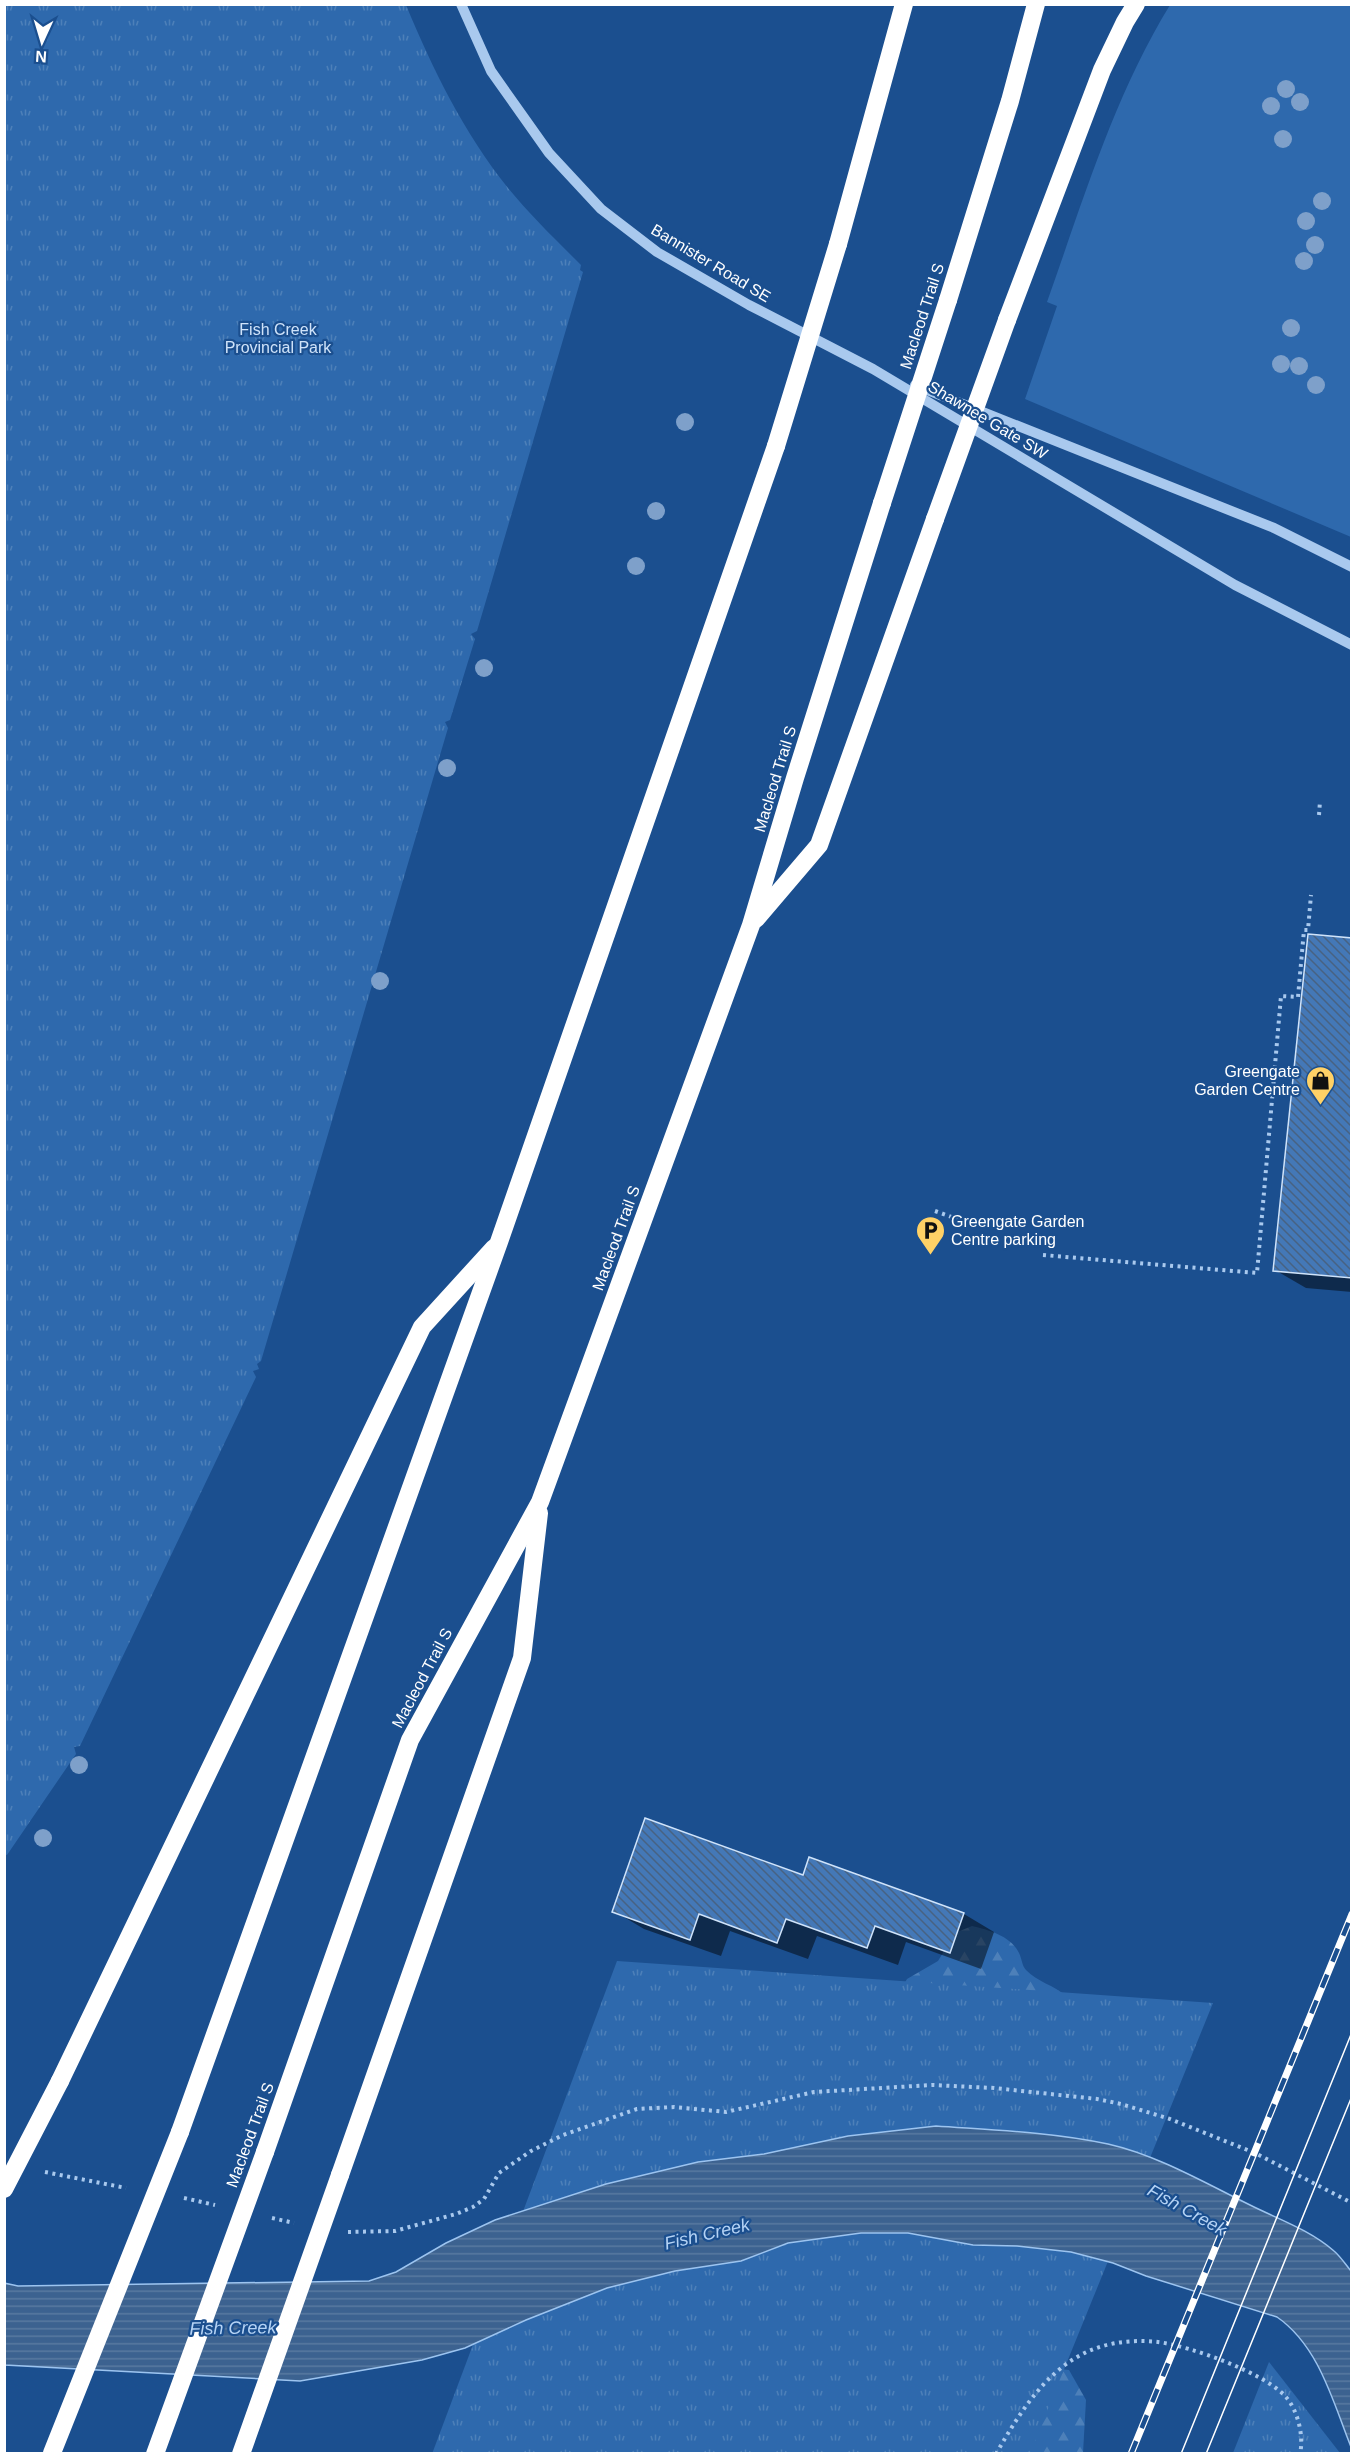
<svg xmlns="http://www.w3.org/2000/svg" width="1356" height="2458" font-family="Arial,sans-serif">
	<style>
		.grass { fill: #2e69ad }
		.forest { fill: url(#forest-firs) }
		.park { fill: url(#park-tufts) }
		.water { fill: url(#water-rules); stroke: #9cc4f0; stroke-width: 1.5 }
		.shadow { fill: #0007 }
		.building { fill: url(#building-back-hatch); stroke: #cfe3fa; stroke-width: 1.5 }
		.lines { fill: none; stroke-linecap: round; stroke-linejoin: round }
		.path { stroke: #a9c9ee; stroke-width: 4; stroke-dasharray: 3 4.5; stroke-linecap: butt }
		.minor { stroke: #a9c9ee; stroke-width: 10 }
		.highway { stroke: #fff; stroke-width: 18 }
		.tram { stroke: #fff; stroke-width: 1.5 }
		.rail-casing { stroke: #fff; stroke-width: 7 }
		.rail { stroke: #1b4f8f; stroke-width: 4.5; stroke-dasharray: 14; stroke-linecap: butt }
		.highway-bridge { stroke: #fff; stroke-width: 18 }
		.tree { fill: #7ea0ca }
		.labels { text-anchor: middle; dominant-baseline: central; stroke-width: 4.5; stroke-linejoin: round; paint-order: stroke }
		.street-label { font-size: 16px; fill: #fff; stroke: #1b4f8f }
		.park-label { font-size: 16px; fill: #cfe3fa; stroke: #1b4f8f }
		.poi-label { font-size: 16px; fill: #fff; stroke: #1b4f8f; text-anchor: end }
		.water-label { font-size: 18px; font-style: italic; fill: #b5d3f5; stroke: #1b4f8f }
	</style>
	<defs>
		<pattern id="forest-firs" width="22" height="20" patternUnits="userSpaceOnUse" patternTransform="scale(1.5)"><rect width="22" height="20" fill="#2e69ad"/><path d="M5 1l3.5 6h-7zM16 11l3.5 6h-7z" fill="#4d80b9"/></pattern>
		<pattern id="park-tufts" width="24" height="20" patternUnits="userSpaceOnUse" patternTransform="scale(1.5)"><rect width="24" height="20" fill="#2e69ad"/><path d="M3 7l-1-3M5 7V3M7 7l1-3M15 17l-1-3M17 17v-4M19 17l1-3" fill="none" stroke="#4d80b9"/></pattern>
		<pattern id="water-rules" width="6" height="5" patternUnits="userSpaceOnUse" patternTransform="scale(1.5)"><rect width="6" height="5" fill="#3c6290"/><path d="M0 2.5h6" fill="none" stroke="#597aa1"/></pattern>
		<pattern id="building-back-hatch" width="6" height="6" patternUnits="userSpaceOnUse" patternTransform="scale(1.5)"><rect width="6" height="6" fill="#4478b7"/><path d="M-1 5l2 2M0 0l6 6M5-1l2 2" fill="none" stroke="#486282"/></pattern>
	</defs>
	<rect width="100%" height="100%" fill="#1b4f8f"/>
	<path class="grass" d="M1170,5h181v532l-326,-138 32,-93 -10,-4c36,-101 67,-206 123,-297z"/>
	<g class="forest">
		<path d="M972,1926c17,4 39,10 47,27 3,6 3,13 7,17 11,12 28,15 40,26l-176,13 17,-30 31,-18 17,-28z"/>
		<polygon points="1052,2368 1069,2370 1086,2400 1083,2453 1029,2453"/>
	</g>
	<g class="park">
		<path d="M4,5h402c27,65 58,128 102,183 23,28 48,52 73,77l-1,5 3,2 -106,359 -6,3 4,5 -25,81 -5,2 3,6 -187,633 -4,3 2,5 -6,2 3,6 -176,369 -6,1 2,7 -69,101 -3,-1z"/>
		<polygon points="617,1961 1213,2003 1030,2453 432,2454"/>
		<polygon points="1269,2362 1340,2453 1233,2453"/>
	</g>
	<path class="water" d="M936,2126c56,4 116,6 172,18 49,11 97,39 142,61 28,14 60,25 84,46 6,5 12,14 17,20v176c-18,-45 -32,-101 -74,-130l-131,-41 -33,-13 -42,-11 -54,-6 -44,-1 -65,-12h-47l-73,10 -47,18 -66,10 -68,17 -81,32 -61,28 -43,12 -122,21 -295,-16 -1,-82 14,3 351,-5 27,-9 50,-29 49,-23 111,-36 92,-22 66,-8 84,-18z"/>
	<g class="shadow">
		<polygon points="1352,940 1352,1292 1306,1288 1275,1270"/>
		<polygon points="810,1859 964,1914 994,1932 981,1969 906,1942 898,1965 817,1936 808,1959 730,1931 721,1956 644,1929 614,1911 804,1877"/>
	</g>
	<g class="building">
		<polygon points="1308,934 1352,938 1352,1278 1273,1271"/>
		<polygon points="645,1818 803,1875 809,1857 964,1913 950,1953 875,1926 867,1948 786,1919 777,1943 699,1914 690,1940 612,1912"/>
	</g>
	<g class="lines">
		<g class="path">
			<polyline points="1319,815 1320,801"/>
			<polyline points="935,1211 966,1222"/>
			<polyline points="1043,1255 1257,1273 1281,996 1298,997 1304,930 1308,930 1311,895"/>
			<polyline points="45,2172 126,2188"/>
			<polyline points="184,2198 215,2205"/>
			<polyline points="272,2218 294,2223"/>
			<polyline points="348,2232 395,2231 456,2214 473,2207 484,2199 499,2173 531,2151 563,2135 637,2109 674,2107 726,2112 814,2092 932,2085 994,2088 1097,2099 1121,2104 1170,2119 1255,2153 1352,2203"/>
			<path d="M996,2454c25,-44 56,-94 107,-108 17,-5 37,-6 55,-4 32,4 107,31 128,55 12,14 18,39 14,57"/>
		</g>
		<g class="minor">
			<polyline points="461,4 491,71 549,153 601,209 657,252 749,305 873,369 1235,585 1352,645"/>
			<polyline points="915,385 1274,528 1352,567"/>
		</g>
		<g class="highway">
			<polyline points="838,244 904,4"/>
			<polyline points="948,300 1010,101 1036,4"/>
			<polyline points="1007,320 1102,70 1125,22 1136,4"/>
			<polyline points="756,919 819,845 935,519"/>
			<polyline points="60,2081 422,1327 494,1248"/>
			<polyline points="180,2132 499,1242 776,446"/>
			<polyline points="265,2152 410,1740 540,1502 751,925 795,778 882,503"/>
			<polyline points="340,2175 522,1658 539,1513"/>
		</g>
		<g class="tram">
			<polyline points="1181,2454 1352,2032"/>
			<polyline points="1206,2454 1352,2096"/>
		</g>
		<defs>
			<polyline id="rail" points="1131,2454 1352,1914"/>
		</defs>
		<use href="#rail" class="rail-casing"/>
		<use href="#rail" class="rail"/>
		<g class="highway-bridge">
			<polyline points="776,446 838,244"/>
			<polyline points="882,503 948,300"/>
			<polyline points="935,519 1007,320"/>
			<polyline points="4,2189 60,2081"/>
			<polyline points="52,2453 180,2132"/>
			<polyline points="155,2454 265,2152"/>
			<polyline points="241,2454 340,2175"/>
		</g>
	</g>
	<g class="tree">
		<circle cx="1286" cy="89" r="9"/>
		<circle cx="1300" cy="102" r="9"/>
		<circle cx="1271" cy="106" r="9"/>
		<circle cx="1283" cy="139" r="9"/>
		<circle cx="1322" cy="201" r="9"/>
		<circle cx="1306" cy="221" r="9"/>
		<circle cx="1315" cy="245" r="9"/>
		<circle cx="1304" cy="261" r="9"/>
		<circle cx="1291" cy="328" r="9"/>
		<circle cx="1281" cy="364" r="9"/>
		<circle cx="1299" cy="366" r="9"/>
		<circle cx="1316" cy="385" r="9"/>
		<circle cx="685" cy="422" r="9"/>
		<circle cx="656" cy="511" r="9"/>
		<circle cx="636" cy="566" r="9"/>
		<circle cx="484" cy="668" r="9"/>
		<circle cx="447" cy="768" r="9"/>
		<circle cx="380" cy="981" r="9"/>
		<circle cx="79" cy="1765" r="9"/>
		<circle cx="43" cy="1838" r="9"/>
	</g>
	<defs>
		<symbol id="shop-pin" viewBox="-11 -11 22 30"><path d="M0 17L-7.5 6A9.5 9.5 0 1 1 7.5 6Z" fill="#ffd166" stroke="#1b4f8f"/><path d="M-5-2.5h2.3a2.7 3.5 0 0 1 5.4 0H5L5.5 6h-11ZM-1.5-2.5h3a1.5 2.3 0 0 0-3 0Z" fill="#111"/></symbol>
		<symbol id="parking-pin" viewBox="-11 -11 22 30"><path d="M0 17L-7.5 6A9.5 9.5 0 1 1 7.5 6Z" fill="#ffd166" stroke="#1b4f8f"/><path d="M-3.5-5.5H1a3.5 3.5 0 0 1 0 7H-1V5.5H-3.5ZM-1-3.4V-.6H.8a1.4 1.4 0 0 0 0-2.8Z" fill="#111"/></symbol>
	</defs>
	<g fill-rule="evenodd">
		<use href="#shop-pin" x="1304" y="1064" width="33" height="45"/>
		<use href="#parking-pin" x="914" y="1214" width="33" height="45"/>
	</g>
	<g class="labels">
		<g class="street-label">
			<text transform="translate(711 263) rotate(31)">Bannister Road SE</text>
			<text transform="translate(922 316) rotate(-72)">Macleod Trail S</text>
			<text transform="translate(988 420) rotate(31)">Shawnee Gate SW</text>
			<text transform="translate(775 779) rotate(-73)">Macleod Trail S</text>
			<text transform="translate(616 1238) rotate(-70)">Macleod Trail S</text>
			<text transform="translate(422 1678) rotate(-62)">Macleod Trail S</text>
			<text transform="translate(250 2135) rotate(-70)">Macleod Trail S</text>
		</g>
		<g class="park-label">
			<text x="278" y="329">Fish Creek<tspan x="278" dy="18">Provincial Park</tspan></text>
		</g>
		<g class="poi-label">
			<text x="1300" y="1071">Greengate<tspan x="1300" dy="18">Garden Centre</tspan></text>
			<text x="951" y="1221" text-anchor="start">Greengate Garden<tspan x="951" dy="18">Centre parking</tspan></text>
		</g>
		<g class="water-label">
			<text transform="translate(1187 2210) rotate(29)">Fish Creek</text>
			<text transform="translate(707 2234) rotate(-13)">Fish Creek</text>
			<text transform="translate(233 2328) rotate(-1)">Fish Creek</text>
		</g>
	</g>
	<rect width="1356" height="2458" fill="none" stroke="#ffffff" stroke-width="12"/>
	<g transform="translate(42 42) rotate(184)" stroke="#1b4f8f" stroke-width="4.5" paint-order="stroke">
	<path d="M0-4.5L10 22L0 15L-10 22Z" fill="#ffffff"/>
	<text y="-9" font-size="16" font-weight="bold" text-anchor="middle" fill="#ffffff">N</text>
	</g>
</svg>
